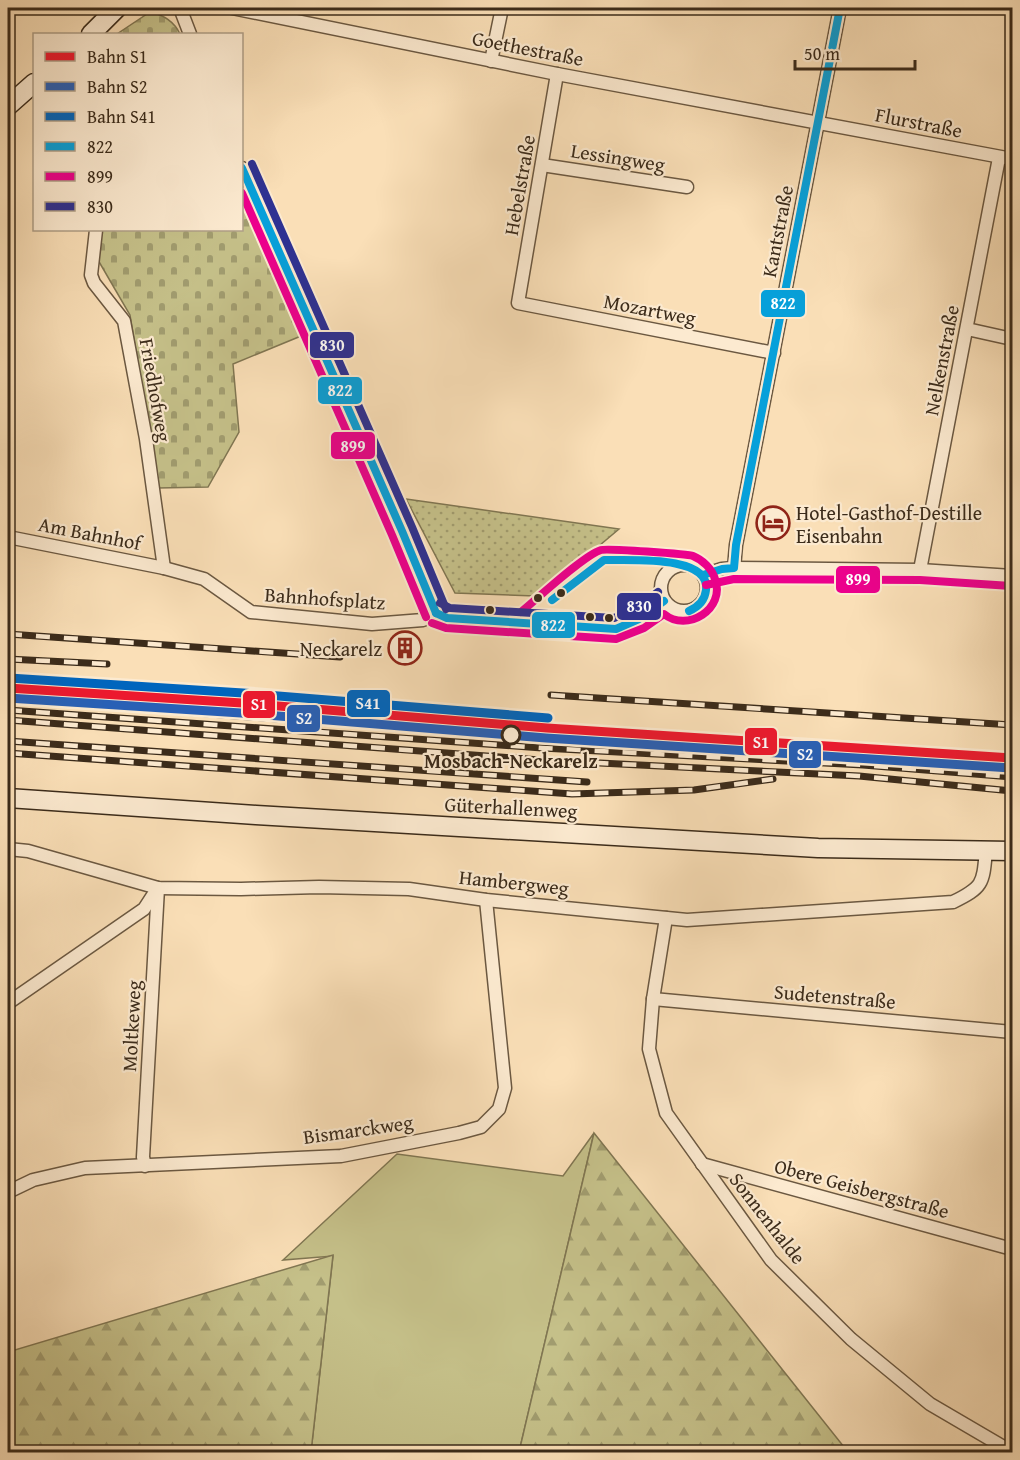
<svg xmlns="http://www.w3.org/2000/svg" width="1020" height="1460" font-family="'Gentium Book Plus',serif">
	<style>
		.green { fill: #c5c089; stroke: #807652; stroke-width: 1.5 }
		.forest { fill: url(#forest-firs); stroke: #807652; stroke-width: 1.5 }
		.cemetery { fill: url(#cemetery-stones); stroke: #807652; stroke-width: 1.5 }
		.park { fill: url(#park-dots); stroke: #807652; stroke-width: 1.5 }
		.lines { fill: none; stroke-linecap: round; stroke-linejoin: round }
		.street-casing { stroke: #6b5841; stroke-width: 15 }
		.secondary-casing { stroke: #3b2b1a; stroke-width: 21 }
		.street { stroke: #fcead0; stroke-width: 12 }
		.secondary { stroke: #fcead0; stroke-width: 18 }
		.rail-casing { stroke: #3b2b1a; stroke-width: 7 }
		.rail { stroke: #fcead0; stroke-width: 4.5; stroke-dasharray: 14; stroke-linecap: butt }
		.bus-1-casing { stroke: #fcead0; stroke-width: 12 }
		.bus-2-casing { stroke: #fcead0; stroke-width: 12 }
		.bus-3-casing { stroke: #fcead0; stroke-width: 12 }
		.bus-1 { stroke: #06a0da; stroke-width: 8 }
		.bus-2 { stroke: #ec008c; stroke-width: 8 }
		.bus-3 { stroke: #2e3192; stroke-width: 8 }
		.rail-1-casing { stroke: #fcead0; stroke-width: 14 }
		.rail-2-casing { stroke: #fcead0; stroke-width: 14 }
		.rail-3-casing { stroke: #fcead0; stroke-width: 14 }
		.rail-1 { stroke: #ec192e; stroke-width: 9 }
		.rail-2 { stroke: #2960b5; stroke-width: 9 }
		.rail-3 { stroke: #0065bd; stroke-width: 9 }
		.bus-dot { fill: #3b2b1a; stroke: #fcead0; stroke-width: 2 }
		.stop-dot { fill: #fcead0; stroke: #3b2b1a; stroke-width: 3 }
		.labels { text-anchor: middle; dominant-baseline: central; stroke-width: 4.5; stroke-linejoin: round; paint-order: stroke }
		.street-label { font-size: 20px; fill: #3b2b1a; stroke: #fcead0 }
		.poi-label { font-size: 20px; fill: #3b2b1a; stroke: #fcead0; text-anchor: start }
		.stop-label { font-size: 20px; font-weight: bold; fill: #3b2b1a; stroke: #fcead0 }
		.line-badge { stroke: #fcead0; stroke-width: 2 }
		.badge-label { font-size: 16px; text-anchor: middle; font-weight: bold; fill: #fff }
	</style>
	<defs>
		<pattern id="forest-firs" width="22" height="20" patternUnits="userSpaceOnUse" patternTransform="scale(1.5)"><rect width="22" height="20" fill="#c5c089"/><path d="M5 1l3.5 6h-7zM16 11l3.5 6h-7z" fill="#a19c6f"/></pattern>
		<pattern id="cemetery-stones" width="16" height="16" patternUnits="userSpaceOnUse" patternTransform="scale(1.5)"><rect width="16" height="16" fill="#c5c089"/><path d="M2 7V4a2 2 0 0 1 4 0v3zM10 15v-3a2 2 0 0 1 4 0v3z" fill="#a19c6f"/></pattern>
		<pattern id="park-dots" width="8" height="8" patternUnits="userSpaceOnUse" patternTransform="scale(1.5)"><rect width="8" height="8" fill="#c5c089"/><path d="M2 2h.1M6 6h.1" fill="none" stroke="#a19c6f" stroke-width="1.8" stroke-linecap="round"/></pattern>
	</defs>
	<rect width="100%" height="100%" fill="#fadfb7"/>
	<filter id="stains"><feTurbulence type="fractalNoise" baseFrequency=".00333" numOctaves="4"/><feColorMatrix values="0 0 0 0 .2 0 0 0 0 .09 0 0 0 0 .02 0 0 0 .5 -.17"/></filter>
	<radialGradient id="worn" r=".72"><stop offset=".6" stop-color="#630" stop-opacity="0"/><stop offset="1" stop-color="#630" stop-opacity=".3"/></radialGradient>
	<polygon class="green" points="594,1133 519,1452 311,1452 333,1256 283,1260 397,1154 563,1176"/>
	<g class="forest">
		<polygon points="594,1133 848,1452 519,1452"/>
		<polygon points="333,1255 311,1452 8,1452 8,1352"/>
	</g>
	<g class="cemetery">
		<path d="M150,12c14,3 24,9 30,22h-63z"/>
		<polygon points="242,200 301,336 233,364 239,432 208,487 158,488 130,315 98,260 102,230 242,230"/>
	</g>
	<polygon class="park" points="406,499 619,529 574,567 535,596 455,593"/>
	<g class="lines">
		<defs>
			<g id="street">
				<polyline points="180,8 190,34"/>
				<polyline points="232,8 557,74 1012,159"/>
				<polyline points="491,61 502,8"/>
				<polyline points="557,74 518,303 774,353"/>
				<polyline points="542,165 687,187"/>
				<polyline points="242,168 402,531 436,613"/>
				<polyline points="96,230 91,275 94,283 124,321 146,439 164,568"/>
				<polyline points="967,329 1012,339"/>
				<polyline points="8,537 164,568 204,579 251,612 372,624 423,620 436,613"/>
				<circle cx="684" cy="588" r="23"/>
				<polyline points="734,568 736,545 840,8"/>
				<polyline points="920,570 999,158"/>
				<polyline points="703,575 722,569 734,568 920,570 1012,576"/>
				<polyline points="436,613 447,618 474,620 616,629 639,619 664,601"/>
				<path d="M8,849l20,2 130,37 83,1 78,-2 90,2 77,11 201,20 266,-18c31,-15 30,-19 33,-52"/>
				<polyline points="666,918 653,999 649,1049 666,1113 771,1260 851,1339 930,1404 1012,1452"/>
				<polyline points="653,999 1012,1032"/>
				<polyline points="8,1003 144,909 157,889"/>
				<polyline points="702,1164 1012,1249"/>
				<polyline points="145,1166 143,1157 158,888"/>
				<polyline points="8,1192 33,1180 85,1168 341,1156 459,1133 481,1127 499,1109 505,1088 486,900"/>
			</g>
			<g id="secondary">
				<polyline points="91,34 117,8"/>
				<polyline points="8,106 34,83"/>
				<polyline points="8,798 256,815 818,848 1012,851"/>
			</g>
		</defs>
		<use href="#street" class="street-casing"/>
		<use href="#secondary" class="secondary-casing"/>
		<use href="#street" class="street"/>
		<use href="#secondary" class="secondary"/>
		<defs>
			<g id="rail">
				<polyline points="8,634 340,657"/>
				<polyline points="8,659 107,664"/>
				<polyline points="551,695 1012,725"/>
				<polyline points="8,699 544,739 865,756 1012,766"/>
				<polyline points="8,710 542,748 863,765 1012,777"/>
				<polyline points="8,720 540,760 859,776 1012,791"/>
				<polyline points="8,741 587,782"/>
				<polyline points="8,753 572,794 694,790 773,779"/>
			</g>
		</defs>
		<use href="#rail" class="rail-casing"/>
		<use href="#rail" class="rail"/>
		<defs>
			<g id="bus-1">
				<polyline points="242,168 402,531 436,613"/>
				<polyline points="703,575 722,569 734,568 736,545 840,8"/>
				<path d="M552,600l52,-40c22,1 107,-6 102,30 -1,10 -8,17 -17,21"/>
				<polyline points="436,613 447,618 616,629 639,619 664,601"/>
			</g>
			<g id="bus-2">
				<polyline points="242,193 392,535 426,617"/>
				<polyline points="706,585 734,579 920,580 1011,586"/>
				<path d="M432,623l14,5 170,11 28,-11 20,-14c23,19 62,-5 51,-35 -3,-10 -12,-19 -22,-23 -5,-2 -87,-8 -92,-6 -17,5 -64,49 -80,62"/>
			</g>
			<g id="bus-3">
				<polyline points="252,164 412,527 446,609"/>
				<polyline points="440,603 450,608 614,618 634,610 658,592"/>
			</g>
		</defs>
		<use href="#bus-1" class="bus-1-casing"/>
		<use href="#bus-2" class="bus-2-casing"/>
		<use href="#bus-3" class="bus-3-casing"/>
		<use href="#bus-1" class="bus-1"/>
		<use href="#bus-2" class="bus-2"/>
		<use href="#bus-3" class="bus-3"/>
		<defs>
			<polyline id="rail-1" points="8,688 242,703 547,728 1012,758"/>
			<polyline id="rail-2" points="8,698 241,713 546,738 1011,768"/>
			<polyline id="rail-3" points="9,678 243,693 548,718"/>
		</defs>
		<use href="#rail-1" class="rail-1-casing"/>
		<use href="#rail-2" class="rail-2-casing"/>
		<use href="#rail-3" class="rail-3-casing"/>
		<use href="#rail-1" class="rail-1"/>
		<use href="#rail-2" class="rail-2"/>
		<use href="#rail-3" class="rail-3"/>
	</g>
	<defs>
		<symbol id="hotel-ring" viewBox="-11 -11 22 22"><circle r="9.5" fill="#fcead0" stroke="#8f2418" stroke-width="1.5"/><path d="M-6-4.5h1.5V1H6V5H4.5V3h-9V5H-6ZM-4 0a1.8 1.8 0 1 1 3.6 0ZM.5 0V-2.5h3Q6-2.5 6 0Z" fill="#8f2418"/></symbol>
		<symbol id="building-ring" viewBox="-11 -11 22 22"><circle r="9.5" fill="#fcead0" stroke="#8f2418" stroke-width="1.5"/><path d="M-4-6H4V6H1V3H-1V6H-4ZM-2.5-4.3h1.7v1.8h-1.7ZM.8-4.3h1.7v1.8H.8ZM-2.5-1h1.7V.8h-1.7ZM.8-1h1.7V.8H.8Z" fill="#8f2418"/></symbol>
	</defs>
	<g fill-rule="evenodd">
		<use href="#hotel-ring" x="754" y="504" width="38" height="38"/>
		<use href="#building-ring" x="386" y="629" width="38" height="38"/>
	</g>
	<g class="bus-dot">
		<circle cx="561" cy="593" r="5"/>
		<circle cx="538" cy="598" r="5"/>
		<circle cx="490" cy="610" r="5"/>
		<circle cx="590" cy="617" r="5"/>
		<circle cx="609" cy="618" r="5"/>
	</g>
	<circle class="stop-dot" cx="511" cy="735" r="9"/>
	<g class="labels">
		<g class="street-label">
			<text transform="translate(528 48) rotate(11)">Goethestraße</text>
			<text transform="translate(919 122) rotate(11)">Flurstraße</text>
			<text transform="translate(618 157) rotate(9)">Lessingweg</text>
			<text transform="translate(519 185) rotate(-80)">Hebelstraße</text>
			<text transform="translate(777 231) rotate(-79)">Kantstraße</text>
			<text transform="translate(650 309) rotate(11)">Mozartweg</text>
			<text transform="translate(941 360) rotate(-79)">Nelkenstraße</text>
			<text transform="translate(156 390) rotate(80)">Friedhofweg</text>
			<text transform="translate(90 533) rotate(11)">Am Bahnhof</text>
			<text transform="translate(325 598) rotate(4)">Bahnhofsplatz</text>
			<text transform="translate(511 807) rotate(3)">Güterhallenweg</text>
			<text transform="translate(514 882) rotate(6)">Hambergweg</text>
			<text transform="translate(835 996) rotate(5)">Sudetenstraße</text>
			<text transform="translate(131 1026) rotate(-87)">Moltkeweg</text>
			<text transform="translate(358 1129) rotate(-8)">Bismarckweg</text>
			<text transform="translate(862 1188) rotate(15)">Obere Geisbergstraße</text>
			<text transform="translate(768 1218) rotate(52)">Sonnenhalde</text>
		</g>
		<g class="poi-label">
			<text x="796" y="512">Hotel-Gasthof-Destille<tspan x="796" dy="23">Eisenbahn</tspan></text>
			<text x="382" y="648" text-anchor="end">Neckarelz</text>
		</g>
		<g class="stop-label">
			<text x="511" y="760">Mosbach-Neckarelz</text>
		</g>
	</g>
	<g class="line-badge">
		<rect x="760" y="289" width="46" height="29" rx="6" fill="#06a0da"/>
		<rect x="309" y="331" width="46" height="28" rx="6" fill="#2e3192"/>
		<rect x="317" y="376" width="46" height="29" rx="6" fill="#06a0da"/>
		<rect x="330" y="431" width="46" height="29" rx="6" fill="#ec008c"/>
		<rect x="835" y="565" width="46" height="29" rx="6" fill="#ec008c"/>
		<rect x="616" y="592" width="46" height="29" rx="6" fill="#2e3192"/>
		<rect x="531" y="611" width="45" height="28" rx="6" fill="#06a0da"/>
		<rect x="346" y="689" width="45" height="29" rx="6" fill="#0065bd"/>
		<rect x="242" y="690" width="34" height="29" rx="6" fill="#ec192e"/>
		<rect x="286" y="704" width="35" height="29" rx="6" fill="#2960b5"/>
		<rect x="744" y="727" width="34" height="29" rx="6" fill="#ec192e"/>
		<rect x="788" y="740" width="34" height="29" rx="6" fill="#2960b5"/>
	</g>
	<g class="badge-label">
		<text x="783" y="309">822</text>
		<text x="332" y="351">830</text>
		<text x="340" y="396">822</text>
		<text x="353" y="452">899</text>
		<text x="858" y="585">899</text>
		<text x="639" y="612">830</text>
		<text x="553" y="631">822</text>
		<text x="368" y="709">S41</text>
		<text x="259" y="710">S1</text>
		<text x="304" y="724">S2</text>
		<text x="761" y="748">S1</text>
		<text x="805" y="760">S2</text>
	</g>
	<rect width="1020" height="1460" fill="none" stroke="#fadfb7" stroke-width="30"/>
	<rect x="9" y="9" width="1002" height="1442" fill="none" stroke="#3b2b1a" stroke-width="3"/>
	<rect x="15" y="15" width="990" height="1430" fill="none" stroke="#3b2b1a" stroke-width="1.5"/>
	<rect x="33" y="33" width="210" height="198" fill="#fcead0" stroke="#af9e87" stroke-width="1.5"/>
	<rect x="45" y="52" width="30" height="9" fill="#ec192e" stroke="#af9e87" stroke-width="1.5"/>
	<text x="87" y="63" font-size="18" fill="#3b2b1a">Bahn S1</text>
	<rect x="45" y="82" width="30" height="9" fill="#2960b5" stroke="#af9e87" stroke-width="1.5"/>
	<text x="87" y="93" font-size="18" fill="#3b2b1a">Bahn S2</text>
	<rect x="45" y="112" width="30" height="9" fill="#0065bd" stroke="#af9e87" stroke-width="1.5"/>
	<text x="87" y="123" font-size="18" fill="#3b2b1a">Bahn S41</text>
	<rect x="45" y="142" width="30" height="9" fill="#06a0da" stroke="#af9e87" stroke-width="1.5"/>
	<text x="87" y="153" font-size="18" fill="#3b2b1a">822</text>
	<rect x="45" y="172" width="30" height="9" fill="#ec008c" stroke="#af9e87" stroke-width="1.5"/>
	<text x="87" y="183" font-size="18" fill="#3b2b1a">899</text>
	<rect x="45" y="202" width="30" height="9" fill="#2e3192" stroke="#af9e87" stroke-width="1.5"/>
	<text x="87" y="213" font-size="18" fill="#3b2b1a">830</text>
	<path d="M795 60v9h120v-9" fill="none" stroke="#3b2b1a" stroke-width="3"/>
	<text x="804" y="60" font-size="18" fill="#3b2b1a" stroke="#fcead0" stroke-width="4.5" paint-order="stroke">50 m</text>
	<rect width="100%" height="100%" filter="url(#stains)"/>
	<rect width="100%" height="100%" fill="url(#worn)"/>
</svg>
